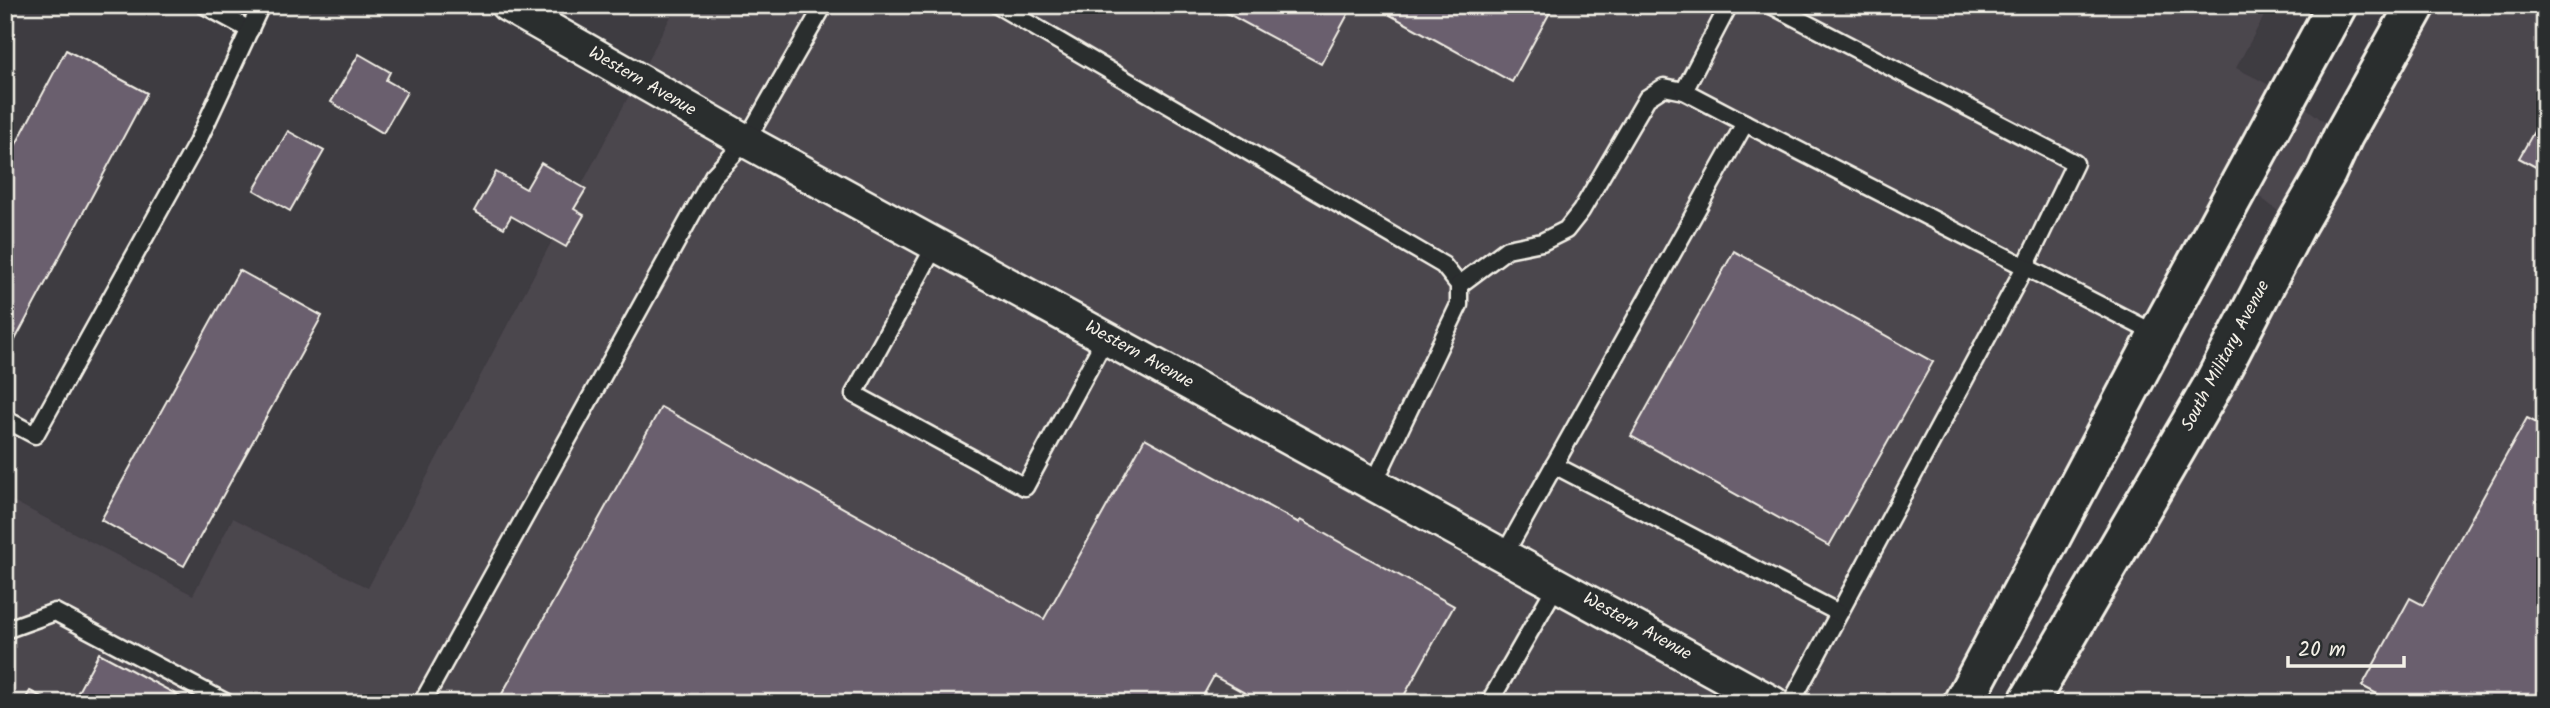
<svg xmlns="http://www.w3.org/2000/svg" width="2550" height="708" font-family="Kalam,sans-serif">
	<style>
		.built { fill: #4c464e }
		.building { fill: #6b5f6e; stroke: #f4f1e8; stroke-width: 2 }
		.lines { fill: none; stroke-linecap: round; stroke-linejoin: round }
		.service-casing { stroke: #f4f1e8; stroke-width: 21 }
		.minor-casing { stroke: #f4f1e8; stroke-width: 37 }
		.secondary-casing { stroke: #f4f1e8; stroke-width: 44 }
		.service { stroke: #2a2d2e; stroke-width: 16 }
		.minor { stroke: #2a2d2e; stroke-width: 32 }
		.secondary { stroke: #2a2d2e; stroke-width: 38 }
		.labels { text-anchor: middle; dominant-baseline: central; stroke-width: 5; stroke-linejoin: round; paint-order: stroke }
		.street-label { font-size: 18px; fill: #f4f1e8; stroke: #2a2d2e }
	</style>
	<rect width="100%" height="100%" fill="#3e3c41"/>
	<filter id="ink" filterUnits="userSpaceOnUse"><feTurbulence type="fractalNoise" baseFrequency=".0143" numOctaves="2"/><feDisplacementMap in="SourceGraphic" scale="14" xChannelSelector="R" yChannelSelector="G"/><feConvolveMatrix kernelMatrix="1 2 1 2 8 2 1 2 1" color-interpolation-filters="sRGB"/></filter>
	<g filter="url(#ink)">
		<polygon class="built" points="677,5 2270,5 2236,68 2289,95 2343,136 2416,5 2545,5 2545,703 2028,703 2296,225 2242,183 1963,703 5,703 5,497 193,595 233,518 368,588"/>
		<g class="building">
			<polygon points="1212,5 1353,5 1321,64"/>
			<polygon points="1372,5 1554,5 1512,82"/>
			<polygon points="66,50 147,93 14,342 5,337 5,165"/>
			<polygon points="359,54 390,72 386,80 407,92 383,133 331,102"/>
			<polygon points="2545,112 2545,172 2519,158"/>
			<polygon points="288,131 324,151 290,211 254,190"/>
			<polygon points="541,163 586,189 574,209 584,215 566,247 511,216 504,228 474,211 496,172 526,189"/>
			<polygon points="1734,251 1933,362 1829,546 1631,436"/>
			<polygon points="239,270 322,316 184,566 101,520"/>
			<polygon points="661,407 1044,619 1145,438 1299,523 1300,520 1454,606 1400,703 1263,703 1214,676 1199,703 497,703"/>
			<polygon points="2527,418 2545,427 2545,703 2394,703 2362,686 2410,598 2423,605"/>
			<polygon points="99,653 183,698 181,703 72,703"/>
			<polygon points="30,691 53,703 23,703"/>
		</g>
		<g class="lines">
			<defs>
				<g id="service">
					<polyline points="204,5 250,30"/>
					<polyline points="997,5 1443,265 1459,285 1459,305 1374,483"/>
					<polyline points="1771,5 2075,163 2025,267 1791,703"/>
					<polyline points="1745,123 2158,335"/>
					<polyline points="936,244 854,394 1025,487 1106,337"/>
					<polyline points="1459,285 1507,249 1542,242 1566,230 1581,211 1647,98 1664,87 1684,91"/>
					<polyline points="5,419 35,435 197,143 261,5"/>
					<polyline points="1554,465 1839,613"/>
					<polyline points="1504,555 1745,123 1684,91 1729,5"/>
					<polyline points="5,630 55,612 227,703"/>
					<polyline points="422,703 713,176 746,141 824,5"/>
					<polyline points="1489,703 1557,584"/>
				</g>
				<polyline id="minor" points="507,5 746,141 1773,703"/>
				<g id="secondary">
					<polyline points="1963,703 2158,335 2337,5"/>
					<polyline points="2028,703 2213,385 2296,225 2326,173 2343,136 2416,5"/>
				</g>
			</defs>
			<use href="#service" class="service-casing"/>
			<use href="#minor" class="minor-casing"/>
			<use href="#secondary" class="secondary-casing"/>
			<use href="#service" class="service"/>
			<use href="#minor" class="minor"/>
			<use href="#secondary" class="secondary"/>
		</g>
	</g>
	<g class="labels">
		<g class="street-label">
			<text transform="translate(642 82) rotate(30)">Western Avenue</text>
			<text transform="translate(1139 355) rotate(29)">Western Avenue</text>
			<text transform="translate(2226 356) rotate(-62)">South Military Avenue</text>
			<text transform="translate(1637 627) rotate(29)">Western Avenue</text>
		</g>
	</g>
	<rect width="2550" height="708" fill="none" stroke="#2a2d2e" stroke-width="28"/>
	<rect x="14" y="14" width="2522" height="680" fill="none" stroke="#f4f1e8" stroke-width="2.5" filter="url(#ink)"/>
	<path d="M2288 656v10h116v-10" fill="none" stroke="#f4f1e8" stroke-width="3.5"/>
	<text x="2298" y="656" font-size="21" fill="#f4f1e8" stroke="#2a2d2e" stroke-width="5" paint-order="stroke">20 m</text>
</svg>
